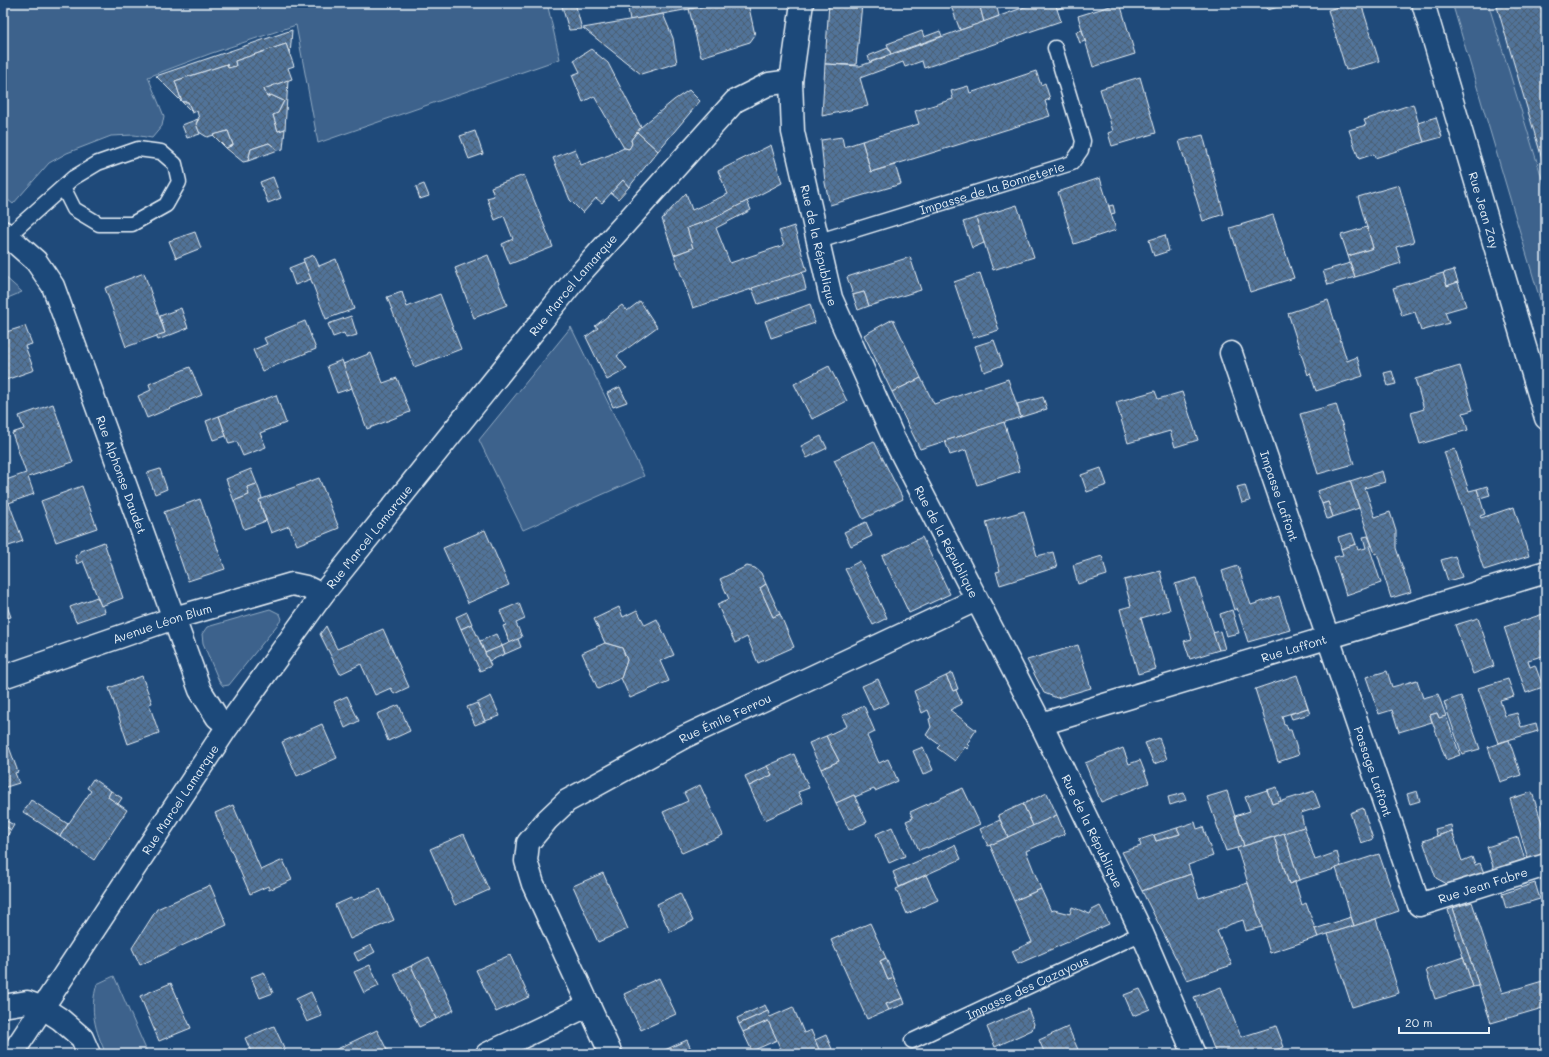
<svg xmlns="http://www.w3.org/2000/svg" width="1549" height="1057" font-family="Mali,sans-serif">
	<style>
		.built { fill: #2e5683 }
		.grass { fill: #3c628c; stroke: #92aac2 }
		.building { fill: url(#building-cross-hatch); stroke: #e8f1f8 }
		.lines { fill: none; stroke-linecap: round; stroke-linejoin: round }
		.service-casing { stroke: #e8f1f8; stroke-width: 17 }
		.minor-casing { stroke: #e8f1f8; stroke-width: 25 }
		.tertiary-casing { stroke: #e8f1f8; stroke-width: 25 }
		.service { stroke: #1f4a7a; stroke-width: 14 }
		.minor { stroke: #1f4a7a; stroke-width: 22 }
		.tertiary { stroke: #1f4a7a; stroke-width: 22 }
		.labels { text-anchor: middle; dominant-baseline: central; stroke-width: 3; stroke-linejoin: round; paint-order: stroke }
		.street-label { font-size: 12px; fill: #e8f1f8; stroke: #1f4a7a }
	</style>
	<defs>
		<pattern id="building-cross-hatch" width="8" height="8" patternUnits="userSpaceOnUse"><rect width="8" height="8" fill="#517399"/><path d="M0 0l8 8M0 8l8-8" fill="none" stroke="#4c5e72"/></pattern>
	</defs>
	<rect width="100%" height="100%" fill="#1f4a7a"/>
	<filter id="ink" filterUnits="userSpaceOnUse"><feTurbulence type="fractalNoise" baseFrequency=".025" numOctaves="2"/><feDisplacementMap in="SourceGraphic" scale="8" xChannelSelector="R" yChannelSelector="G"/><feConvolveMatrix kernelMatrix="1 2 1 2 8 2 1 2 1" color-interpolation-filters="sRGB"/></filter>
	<g filter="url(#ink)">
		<polygon class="built" points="1488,3 1546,3 1546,189 1533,147"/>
		<g class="grass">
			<polygon points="3,3 547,3 560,59 318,143 296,25 212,53 148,77 164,116 162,126 152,138 134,135 111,136 67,153 49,163 13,204 3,196"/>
			<polygon points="1462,3 1488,3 1546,191 1546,302 1541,303 1453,6"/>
			<polygon points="3,275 22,292 3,300"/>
			<polygon points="571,327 644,476 523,530 479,440"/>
			<polygon points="270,609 280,614 282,619 229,685 223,686 219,681 203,643 202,634 207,627"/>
			<path d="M114,976l34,78h-42c-11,-24 -17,-44 -9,-70z"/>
		</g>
		<g class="building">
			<polygon points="561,3 575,3 582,29 569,30"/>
			<polygon points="627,3 722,3 630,20"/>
			<polygon points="722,3 748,3 755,35 750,42 701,57 689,9"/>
			<polygon points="829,3 896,3 896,5 862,4 856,65 825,64"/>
			<polygon points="961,3 979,3 984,22 960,30 951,6"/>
			<polygon points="979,3 1012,3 997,8 999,16 984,22"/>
			<polygon points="1036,3 1055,3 1061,21 924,68 922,61 905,67 903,62 860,78 868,106 822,116 825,64 860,66"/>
			<polygon points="1055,3 1066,3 1067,6 1057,9"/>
			<polygon points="1120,3 1135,54 1093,67 1078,16"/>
			<polygon points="1265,3 1291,3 1268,10"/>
			<polygon points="1351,3 1361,3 1379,61 1346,70 1328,10"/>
			<polygon points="1496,3 1541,3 1546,18 1546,172"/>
			<polygon points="663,14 673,38 677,63 641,74 583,28"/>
			<polygon points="292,30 290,55 286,44 235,61 236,66 228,68 227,64 175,81 182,102 156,76"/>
			<polygon points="1082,30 1085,41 1080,43 1076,32"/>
			<polygon points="922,31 924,37 940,31 942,36 891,54 887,44"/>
			<polygon points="286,44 294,66 288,68 292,79 264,89 267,97 271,95 284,101 278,113 273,115 278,131 285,129 283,149 278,150 269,143 251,149 248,161 243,162 226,148 233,145 228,131 207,137 199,132 196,124 199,119 197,111 192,113 188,102 182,102 175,81 227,64 228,68 236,66 235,61"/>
			<polygon points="888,48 891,54 870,62 868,56"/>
			<polygon points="591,49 608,63 641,127 631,140 632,144 629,149 624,148 594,96 583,102 572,75 580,72 574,60"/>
			<polygon points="1036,71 1041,85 1045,83 1050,99 1045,101 1050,116 871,172 862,141 919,124 915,111 953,99 951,91 968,86 970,93"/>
			<polygon points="1140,77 1156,133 1112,146 1108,133 1113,131 1100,89"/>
			<polygon points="288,80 285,129 278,131 273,115 278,113 284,101 271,95 267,97 264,89"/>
			<polygon points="689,90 700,101 658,151 637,132 641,127 674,100"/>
			<polygon points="182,102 188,102 192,112"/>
			<polygon points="1413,104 1424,142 1375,158 1374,154 1359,159 1349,130 1366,125 1364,120"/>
			<polygon points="1436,117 1442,137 1424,142 1418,123"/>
			<polygon points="198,119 196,124 200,134 187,138 182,125"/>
			<polygon points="228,131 233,145 226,148 213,135"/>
			<polygon points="475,131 483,154 469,159 460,136"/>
			<polygon points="637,132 658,151 629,187 623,180 602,203 596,198 583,213 570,200 553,158 575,149 581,165 609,155 624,148 629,149 632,144 631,140"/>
			<polygon points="1203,135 1224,214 1203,221 1179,141"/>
			<polygon points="842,137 844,147 862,141 871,172 895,165 901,184 830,205 825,183 821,140"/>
			<polygon points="269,143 278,150 248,161 251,149"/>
			<polygon points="771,145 782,183 713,219 687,228 693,248 674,255 662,219 686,193 692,210 728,194 718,171"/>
			<polygon points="524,175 553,247 510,264 502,244 513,239 504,216 495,220 487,198 494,196 491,187"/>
			<polygon points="273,177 281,198 268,203 260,182"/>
			<polygon points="1100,178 1116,230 1074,244 1058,192"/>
			<polygon points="623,180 629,187 618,199 611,193"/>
			<polygon points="424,184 429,196 420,199 416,187"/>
			<polygon points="1399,185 1405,207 1404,208 1414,242 1396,247 1401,263 1355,277 1348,256 1373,248 1358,197"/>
			<polygon points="747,201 751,210 716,228 730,263 784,245 779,231 794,226 807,271 693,308 674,255 693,248 687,228 713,219"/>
			<polygon points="1017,205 1034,257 993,270 976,218"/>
			<polygon points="1113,205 1115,213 1111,214 1109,206"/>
			<polygon points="1273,215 1294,278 1250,292 1230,228"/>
			<polygon points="976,218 984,243 972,248 963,222"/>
			<polygon points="1367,227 1373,248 1348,256 1341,235"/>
			<polygon points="195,232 201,248 176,258 169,241"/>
			<polygon points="1165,235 1169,251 1154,256 1149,240"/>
			<polygon points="314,255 319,266 336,259 354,309 326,319 303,259"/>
			<polygon points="488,255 507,305 474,318 455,268"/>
			<polygon points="910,257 921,290 869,306 864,292 853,295 847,277"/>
			<polygon points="304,262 311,279 295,285 289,268"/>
			<polygon points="1350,263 1355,277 1328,285 1323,271"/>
			<polygon points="1454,270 1458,282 1447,286 1443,273"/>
			<polygon points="802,272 806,289 758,304 752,288"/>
			<polygon points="144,273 165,333 126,347 105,288"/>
			<polygon points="980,273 999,330 973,338 954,282"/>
			<polygon points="1443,273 1447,286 1458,282 1466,306 1445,312 1449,323 1421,331 1415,312 1402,316 1393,288"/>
			<polygon points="402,292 407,307 440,294 461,349 414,367 387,297"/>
			<polygon points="864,292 869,306 858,310 853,295"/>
			<polygon points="1328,300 1347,361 1357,357 1363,376 1316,391 1310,373 1308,375 1288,313"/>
			<polygon points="640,301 657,327 617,356 627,369 607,380 586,337 598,328 595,326 622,305 627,311"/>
			<polygon points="810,304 815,323 771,338 765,321"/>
			<polygon points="181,308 188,328 158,340 156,336 165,333 160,316"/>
			<polygon points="351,316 357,335 346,338 344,333 333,337 328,324"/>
			<polygon points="893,319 921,378 892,392 864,335"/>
			<polygon points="305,321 316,349 262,371 253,350 267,344 264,338"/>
			<polygon points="25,326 32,344 25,346 34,370 3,381 3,333"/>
			<polygon points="994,340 1003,365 984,372 975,346"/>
			<polygon points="371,353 383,383 397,378 410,412 367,429 343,364"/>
			<polygon points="342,360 352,388 337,393 327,366"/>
			<polygon points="829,366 847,401 812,419 794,384"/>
			<polygon points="1460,366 1473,410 1463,413 1468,430 1420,444 1411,413 1424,409 1415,379"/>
			<polygon points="190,367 202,395 147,418 138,396 151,390 149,384"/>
			<polygon points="1392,371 1396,384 1388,386 1384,373"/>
			<polygon points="921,378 934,404 1008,379 1021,417 920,449 892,392"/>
			<polygon points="620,387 627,402 613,407 607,393"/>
			<polygon points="1155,391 1158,399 1182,392 1198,440 1175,447 1170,431 1128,443 1116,402"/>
			<polygon points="276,395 286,423 260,433 266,447 243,456 237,442 229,444 219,416"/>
			<polygon points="1043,397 1047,409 1021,417 1017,404"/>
			<polygon points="53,404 73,462 28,477 34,494 3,505 3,481 26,473 12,433 24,429 19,416"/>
			<polygon points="1336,404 1354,464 1318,474 1300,414"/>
			<polygon points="219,416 226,436 213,440 206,421"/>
			<polygon points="1004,422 1020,471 977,485 966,450 950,455 945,441"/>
			<polygon points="821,436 827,448 807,458 801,446"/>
			<polygon points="874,441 903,499 863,519 834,460"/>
			<polygon points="1455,449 1469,491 1477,489 1485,514 1480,516 1481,518 1514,507 1529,556 1484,570 1444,452"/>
			<polygon points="1101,468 1107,485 1087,492 1081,475"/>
			<polygon points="160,469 167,489 155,494 147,473"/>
			<polygon points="251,469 257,484 247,487 249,495 234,501 226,479"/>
			<polygon points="1382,471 1385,482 1365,488 1375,517 1390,512 1396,531 1396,548 1411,592 1391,598 1377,553 1375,554 1350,481"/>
			<polygon points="319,478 339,528 297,545 289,526 271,533 259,500"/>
			<polygon points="1350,481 1359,508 1333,517 1328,502 1322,504 1317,491"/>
			<polygon points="257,484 262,498 259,500 266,521 244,529 234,501 249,495 247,487"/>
			<polygon points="1245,485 1250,501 1242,503 1237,487"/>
			<polygon points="82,486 97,528 56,542 41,501"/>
			<polygon points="1487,486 1490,495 1480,498 1477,489"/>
			<polygon points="200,499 225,569 188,581 164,512"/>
			<polygon points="1328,502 1333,517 1327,519 1322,504"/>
			<polygon points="9,503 23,541 3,548 3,505"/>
			<polygon points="1024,511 1037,556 1053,552 1057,567 1000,585 996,572 1000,571 986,522"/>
			<polygon points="866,522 872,536 851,546 844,532"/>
			<polygon points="485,530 509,585 468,603 443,548"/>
			<polygon points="1352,533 1356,544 1341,549 1338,537"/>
			<polygon points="1368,536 1372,546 1369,546 1381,583 1346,595 1334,557 1343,555 1341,549 1356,544 1358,550 1366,548 1363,537"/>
			<polygon points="922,537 950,594 909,613 882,556"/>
			<polygon points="104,542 123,598 101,606 83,561 77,564 75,556 80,553 80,551"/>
			<polygon points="1102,556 1107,575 1078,584 1073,565"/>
			<polygon points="1455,556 1462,577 1448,581 1441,560"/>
			<polygon points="860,561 887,618 873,625 845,569"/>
			<polygon points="747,566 755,568 761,573 766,584 760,588 773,617 780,614 794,647 758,663 747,637 735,643 717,604 729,599 720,579"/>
			<polygon points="1238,566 1251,605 1279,596 1290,630 1248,642 1237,608 1234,610 1222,571"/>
			<polygon points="1160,571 1170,610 1141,618 1156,669 1138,674 1120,609 1131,606 1124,580"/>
			<polygon points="1196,578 1219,650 1190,659 1184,641 1192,639 1175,584"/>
			<polygon points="766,584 780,614 773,617 760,588"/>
			<polygon points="3,595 11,617 3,619"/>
			<polygon points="97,597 101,606 103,605 105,612 76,622 70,607"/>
			<polygon points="519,603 525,619 516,623 522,637 510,643 503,626 506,625 500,611"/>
			<polygon points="619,607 623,617 637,610 645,625 657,619 674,655 660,661 669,681 630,698 621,678 627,660 622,648 605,643 594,619"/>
			<polygon points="1232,610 1239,633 1226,636 1220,614"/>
			<polygon points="467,612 472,624 461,629 456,617"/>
			<polygon points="1546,613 1546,655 1528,660 1530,667 1535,665 1543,687 1526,693 1504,627"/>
			<polygon points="1478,618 1494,666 1473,674 1455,625"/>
			<polygon points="472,624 491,666 480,671 461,629"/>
			<polygon points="326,626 337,649 383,629 409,687 394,694 391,688 375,695 361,664 340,674 320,634"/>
			<polygon points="1220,631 1225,649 1219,650 1213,633"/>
			<polygon points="496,634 502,646 485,653 480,641"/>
			<polygon points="518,639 521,647 505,654 502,646"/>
			<polygon points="605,643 622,648 627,660 621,678 598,689 582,653"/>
			<polygon points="1078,645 1091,688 1057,698 1044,693 1027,660"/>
			<polygon points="502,646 505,654 489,661 485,653"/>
			<polygon points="1387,671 1392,687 1417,680 1423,698 1438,694 1446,716 1439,718 1437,713 1430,715 1432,722 1399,732 1392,710 1379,714 1366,677"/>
			<polygon points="952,673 958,689 953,691 946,676"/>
			<polygon points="1297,675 1308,708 1282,716 1284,725 1286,724 1288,730 1291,730 1299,755 1278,762 1255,689"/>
			<polygon points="142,676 152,703 149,704 159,733 128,744 109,688"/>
			<polygon points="946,676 953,691 956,690 962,704 950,710 976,730 967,744 969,746 967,749 965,747 955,761 937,748 940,745 926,735 931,727 929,719 931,718 928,710 922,713 914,691"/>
			<polygon points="878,679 889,703 873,710 862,686"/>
			<polygon points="1508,679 1514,696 1500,700 1505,716 1517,713 1521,727 1536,723 1538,731 1498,743 1478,688"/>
			<polygon points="347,696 359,721 345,728 334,702"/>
			<polygon points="491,696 500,716 485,721 477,703"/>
			<polygon points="1461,696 1480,749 1462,754 1444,702"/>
			<polygon points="477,703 485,721 475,725 467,707"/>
			<polygon points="399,705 410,731 388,741 377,714"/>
			<polygon points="864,706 875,732 867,736 879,763 888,759 898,781 875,791 874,789 855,797 854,795 836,803 821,769 839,761 826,736 847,726 842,716"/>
			<polygon points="1308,708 1310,714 1292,719 1290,714"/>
			<polygon points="1437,713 1439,718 1446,716 1460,755 1446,760 1430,715"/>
			<polygon points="322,724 337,758 297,776 282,742"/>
			<polygon points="3,736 7,748 9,747 18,772 15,773 19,783 3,788"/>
			<polygon points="826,736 839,761 821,769 809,743"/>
			<polygon points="1159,738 1167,759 1154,764 1145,743"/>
			<polygon points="1509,740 1521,775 1500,782 1488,747"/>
			<polygon points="923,747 933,770 923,775 913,751"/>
			<polygon points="1123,748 1129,764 1140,760 1149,783 1101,802 1085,763"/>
			<polygon points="794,754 809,788 798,792 803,803 765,820 749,786 772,775 767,766"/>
			<polygon points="767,766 772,775 749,786 745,776"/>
			<polygon points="93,779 111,791 108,797 127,810 94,860 60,836 91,791 87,788"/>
			<polygon points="700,785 723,835 682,853 663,812 688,801 684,793"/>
			<polygon points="1277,787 1281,801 1272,804 1267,790"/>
			<polygon points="963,788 980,824 927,848 927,847 919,850 906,821 913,818 910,812"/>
			<polygon points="1267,790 1272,804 1314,791 1320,807 1301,813 1304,827 1244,846 1235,816 1250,811 1245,797"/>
			<polygon points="111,791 122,798 118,804 108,797"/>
			<polygon points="1227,791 1244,846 1226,851 1207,797"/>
			<polygon points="1417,791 1420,801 1410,804 1407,794"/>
			<polygon points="1532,792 1546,836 1546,854 1528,859 1510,799"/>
			<polygon points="1047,793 1057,815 1033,826 1023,804"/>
			<polygon points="1184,793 1186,800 1170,805 1168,797"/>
			<polygon points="854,795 867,822 849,830 836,803"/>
			<polygon points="31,800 68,824 60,836 23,812"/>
			<polygon points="1023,804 1033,826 1008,837 998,815"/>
			<polygon points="233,805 261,870 283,860 292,880 269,890 268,886 250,894 215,813"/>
			<polygon points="1363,808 1373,839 1361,843 1350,813"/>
			<polygon points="1057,815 1065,834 1026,851 1041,889 1014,901 990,845"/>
			<polygon points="3,819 14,825 11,830 3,825"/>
			<polygon points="1000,820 1008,837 988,846 980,829"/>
			<polygon points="1195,822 1197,829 1203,827 1213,856 1188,865 1191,874 1142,891 1122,852 1141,846 1139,840 1154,835 1156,841 1180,834 1177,828"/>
			<polygon points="3,825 11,830 3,842"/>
			<polygon points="1451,825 1452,831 1437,836 1435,829"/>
			<polygon points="892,827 905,856 889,863 876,834"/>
			<polygon points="1304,827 1315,860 1337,852 1341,867 1299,880 1284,833"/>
			<polygon points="1177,828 1180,834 1156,841 1154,835"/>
			<polygon points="1452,831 1462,861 1472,857 1475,865 1480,863 1484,873 1447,884 1436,878 1423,841"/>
			<polygon points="1284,833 1299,880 1289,884 1274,837"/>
			<polygon points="464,834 489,890 455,905 430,849"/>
			<polygon points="1274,837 1289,884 1295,882 1302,905 1306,903 1318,937 1270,953 1237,848"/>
			<polygon points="1518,837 1525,860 1494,870 1487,847"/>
			<polygon points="955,845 961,859 899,887 893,872"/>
			<polygon points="1379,854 1399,911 1354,926 1336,868"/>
			<polygon points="603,873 628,929 598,942 573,886"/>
			<polygon points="1191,874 1199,898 1248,883 1262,927 1246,931 1243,920 1231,924 1217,931 1232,965 1187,980 1142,891"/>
			<polygon points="926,875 938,900 907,914 896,889"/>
			<polygon points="1535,883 1540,899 1506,909 1502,894"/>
			<polygon points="210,885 227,925 140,965 132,948 157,909"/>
			<polygon points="380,889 394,920 350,939 335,905 351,898 354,900"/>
			<polygon points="1041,889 1051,911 1054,910 1070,914 1072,907 1090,914 1092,910 1100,906 1109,924 1018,964 1012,951 1032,942 1014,901"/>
			<polygon points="680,893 693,921 670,932 657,904"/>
			<polygon points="1472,902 1502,993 1546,980 1546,1007 1491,1023 1453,908"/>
			<polygon points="1453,908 1479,986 1473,987 1463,957 1448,910"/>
			<polygon points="1351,917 1354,926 1318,937 1315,929"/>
			<polygon points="1376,919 1399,993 1352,1007 1328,934"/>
			<polygon points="870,923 886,958 880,961 888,980 894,978 903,998 886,1004 889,1010 867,1019 831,940"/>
			<polygon points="371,945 375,952 358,961 354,953"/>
			<polygon points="510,955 529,997 496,1012 476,970"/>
			<polygon points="429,957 454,1010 436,1019 411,966"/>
			<polygon points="1463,957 1473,987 1435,999 1426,970"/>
			<polygon points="886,958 894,978 888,980 880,961"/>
			<polygon points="370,965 379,986 364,993 354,972"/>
			<polygon points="411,966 436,1019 419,1027 394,974"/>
			<polygon points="264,972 273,993 260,998 251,977"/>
			<polygon points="659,978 676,1014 641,1030 624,994"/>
			<polygon points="171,983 191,1028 159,1041 140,996"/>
			<polygon points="1221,987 1241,1037 1276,1026 1284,1047 1263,1054 1216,1054 1194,997"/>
			<polygon points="1140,989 1150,1009 1133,1016 1124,995"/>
			<polygon points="311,992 322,1016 307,1022 296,999"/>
			<polygon points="903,998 905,1004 889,1010 886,1004"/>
			<polygon points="765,1005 768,1011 739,1024 737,1018"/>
			<polygon points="793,1007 804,1033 811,1030 821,1054 783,1054 768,1021 743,1032 739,1024 768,1011 770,1017"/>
			<polygon points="1028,1009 1034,1024 1032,1030 995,1047 987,1027"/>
			<polygon points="768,1021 777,1040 752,1051 743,1032"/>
			<polygon points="274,1026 287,1054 252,1054 245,1038"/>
			<polygon points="1068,1027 1080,1054 1045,1054 1039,1040"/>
			<polygon points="377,1030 389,1054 334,1054 333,1051"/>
			<polygon points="826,1035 832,1049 821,1054 815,1040"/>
			<polygon points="687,1040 693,1054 656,1054"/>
		</g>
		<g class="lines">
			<defs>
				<g id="service">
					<polyline points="9,235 73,178 98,163 138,149 161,152 175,164 179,182 166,205 132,224 99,224 74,209 63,187"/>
					<path id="s1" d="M819,241l253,-78 9,-13 2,-9 -28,-93"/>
					<path id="s2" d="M912,1041l230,-108"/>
				</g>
				<g id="minor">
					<path id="s3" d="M1423,3l123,415"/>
					<path id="s4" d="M3,232l33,29 17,25 147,404 17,27 11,9"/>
					<path id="s5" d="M1231,353l188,552 127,-40"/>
					<path id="s6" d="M3,677l171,-59 118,-34 14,3 16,8"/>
					<path id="s7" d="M1041,724l505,-152"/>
					<polyline points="3,1006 27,1002 43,1008 60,1019 82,1038 89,1054"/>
					<polyline points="487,1054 589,1005"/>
					<path id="s8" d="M611,1054l-78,-170 -7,-23 2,-18 19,-23 20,-19 117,-64 292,-137"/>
				</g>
				<g id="tertiary">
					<path id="s9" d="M802,3l-11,78 2,51 38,166 63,141 147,285 101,209 52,121"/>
					<path id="s10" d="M12,1054l216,-328 94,-131 255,-318 158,-176 34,-17 22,-3"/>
				</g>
			</defs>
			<use href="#service" class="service-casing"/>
			<use href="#minor" class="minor-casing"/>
			<use href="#tertiary" class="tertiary-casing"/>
			<use href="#service" class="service"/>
			<use href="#minor" class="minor"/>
			<use href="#tertiary" class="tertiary"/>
		</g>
	</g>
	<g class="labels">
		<g class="street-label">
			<text stroke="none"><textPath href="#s1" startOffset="181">Impasse de la Bonneterie</textPath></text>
			<text stroke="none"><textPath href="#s3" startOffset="216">Rue Jean Zay</textPath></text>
			<text stroke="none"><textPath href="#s9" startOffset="246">Rue de la République</textPath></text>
			<text stroke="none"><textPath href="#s10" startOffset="953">Rue Marcel Lamarque</textPath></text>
			<text stroke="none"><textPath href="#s4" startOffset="275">Rue Alphonse Daudet</textPath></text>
			<text stroke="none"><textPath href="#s5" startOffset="151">Impasse Laffont</textPath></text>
			<text stroke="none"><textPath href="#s10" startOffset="629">Rue Marcel Lamarque</textPath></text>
			<text stroke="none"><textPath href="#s9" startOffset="570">Rue de la République</textPath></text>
			<text stroke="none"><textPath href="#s6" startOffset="168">Avenue Léon Blum</textPath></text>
			<text stroke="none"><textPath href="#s7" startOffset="264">Rue Laffont</textPath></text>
			<text stroke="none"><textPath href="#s8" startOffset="465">Rue Émile Ferrou</textPath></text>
			<text stroke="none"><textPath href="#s5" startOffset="442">Passage Laffont</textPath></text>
			<text stroke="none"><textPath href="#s10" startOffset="305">Rue Marcel Lamarque</textPath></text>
			<text stroke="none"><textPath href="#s9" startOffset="894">Rue de la République</textPath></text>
			<text stroke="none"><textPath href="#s5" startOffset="650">Rue Jean Fabre</textPath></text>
			<text stroke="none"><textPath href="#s2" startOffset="127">Impasse des Cazayous</textPath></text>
		</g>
	</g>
	<rect width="1549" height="1057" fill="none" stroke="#1f4a7a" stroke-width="16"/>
	<rect x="8" y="8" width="1533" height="1041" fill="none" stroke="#e8f1f8" stroke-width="1.5" filter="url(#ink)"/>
	<path d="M1399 1027v6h90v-6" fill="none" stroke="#e8f1f8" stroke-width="2"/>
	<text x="1405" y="1027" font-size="12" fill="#e8f1f8" stroke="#1f4a7a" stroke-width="3" paint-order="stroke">20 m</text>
</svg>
